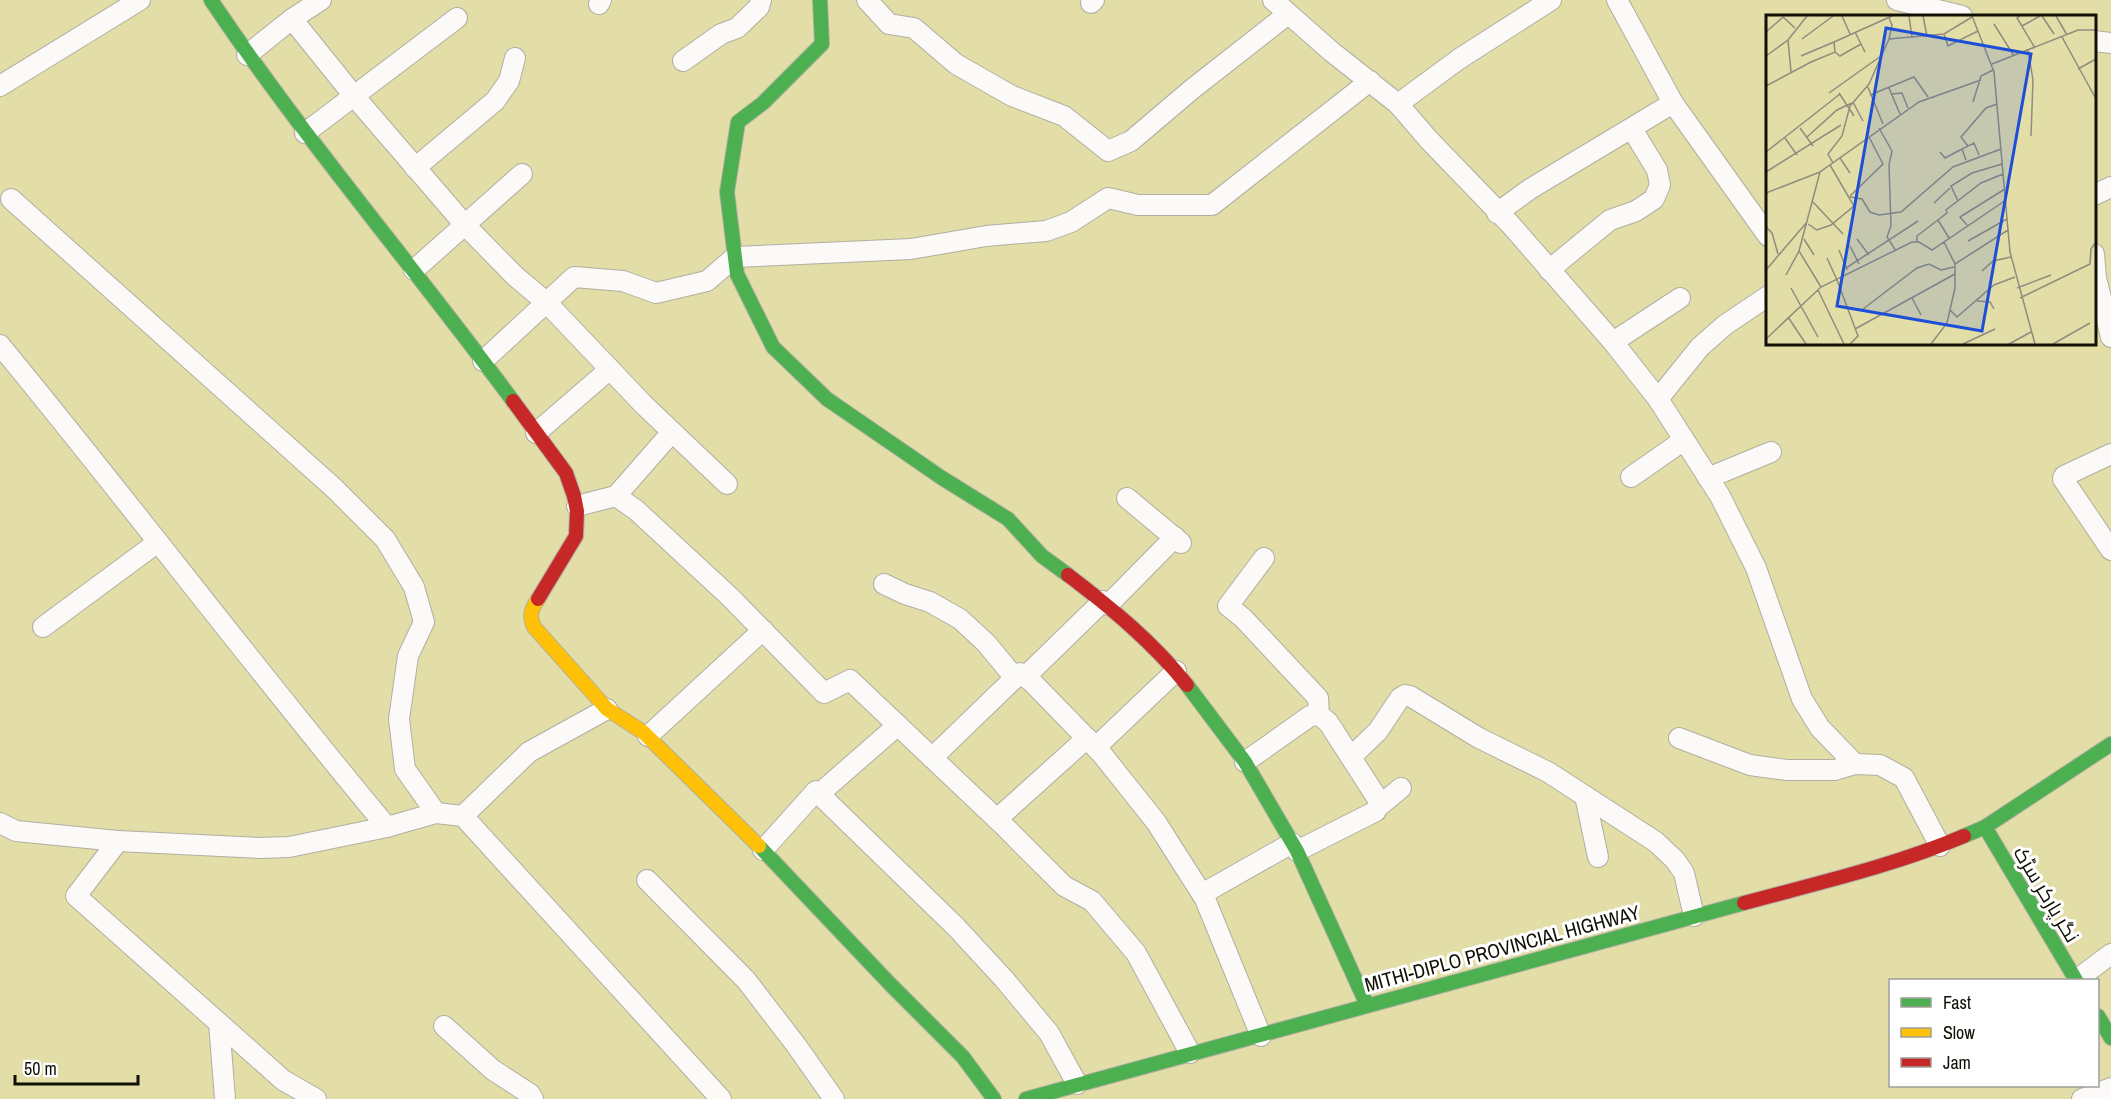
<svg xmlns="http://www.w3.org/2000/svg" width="2111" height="1099" font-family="'Archivo Narrow',Cairo,sans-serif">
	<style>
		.green { fill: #e3dda8; fill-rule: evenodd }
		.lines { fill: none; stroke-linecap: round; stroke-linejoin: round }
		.street-casing { stroke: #b0afa1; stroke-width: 22 }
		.fast-casing { stroke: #b0afa1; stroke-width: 16 }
		.slow-casing { stroke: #b0afa1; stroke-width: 16 }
		.jam-casing { stroke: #b0afa1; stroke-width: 16 }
		.street { stroke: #fbfaf8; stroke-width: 20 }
		.fast { stroke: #4caf50; stroke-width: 14 }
		.slow { stroke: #ffc107; stroke-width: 14 }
		.jam { stroke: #c62828; stroke-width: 14 }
		.labels { text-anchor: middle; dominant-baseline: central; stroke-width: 6; stroke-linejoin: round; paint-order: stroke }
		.street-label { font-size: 20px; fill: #111005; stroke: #fff }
		.inset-road { fill: none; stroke: #8e8d7e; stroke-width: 1.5 }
		.view { fill: #1d4ed8; fill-opacity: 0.15; stroke: #1d4ed8; stroke-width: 3 }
		.inset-edge { fill: none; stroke: #111005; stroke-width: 3 }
	</style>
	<rect width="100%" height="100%" fill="#e2e0ce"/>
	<path class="green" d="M0,0h2111v1099h-2111zM1768,16h326v328h-326zM1890,980h208v106h-208z"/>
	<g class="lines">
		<defs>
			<g id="street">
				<polyline points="867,0 889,24 914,28 956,64 1012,96 1064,116 1108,151 1131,141 1191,90 1288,14"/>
				<polyline points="1273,0 1332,52 1398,104 1429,140 1510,224 1613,342 1658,399 1720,496 1756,568 1802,699 1820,728 1855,764"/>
				<polyline points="1617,0 1673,103 1768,236"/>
				<polyline points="1897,0 1962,16"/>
				<polyline points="1091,3 1094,0"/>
				<polyline points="599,4 601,0"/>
				<polyline points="292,19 354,96 465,225 515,276 547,303 644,405 727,484"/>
				<polyline points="2094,41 2111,43"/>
				<polyline points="247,55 292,19 321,0"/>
				<polyline points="683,61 721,34 737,28 759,7 761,0"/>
				<polyline points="0,86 140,0"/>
				<polyline points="1398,104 1459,59 1551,0"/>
				<polyline points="305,133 457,18"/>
				<polyline points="415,168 495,101 509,81 515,58"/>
				<polyline points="2094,195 2111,187"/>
				<polyline points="11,199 335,489 385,539 414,587 424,622 408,656 399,719 405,769 436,813"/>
				<polyline points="1497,213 1530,189 1673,103"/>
				<polyline points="2094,254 2096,278 2111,337"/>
				<polyline points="414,270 522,174"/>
				<polyline points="1549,270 1610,220 1636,211 1654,199 1660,185 1657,170 1632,129"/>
				<polyline points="1613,342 1680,298"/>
				<path d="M0,345c131,159 255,324 387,482"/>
				<polyline points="483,361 574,277 623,281 656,293 707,281 735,257 911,249 986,236 1046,231 1071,222 1108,198 1138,205 1212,205 1370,81"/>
				<polyline points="1658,399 1700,347 1725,325 1768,296"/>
				<polyline points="536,433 610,369"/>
				<polyline points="2111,454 2064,476 2063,479 2111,550"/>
				<polyline points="1631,477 1684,440"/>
				<polyline points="1708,478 1771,452"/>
				<polyline points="616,496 672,432"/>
				<polyline points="1127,498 1181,543"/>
				<polyline points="577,506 616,496 636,510 730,597 824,693 850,680 1002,824 1064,886 1092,901 1136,953 1190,1053"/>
				<polyline points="1264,558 1228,606 1243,618 1318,698 1319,715"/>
				<polyline points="884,584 905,594 930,602 960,619 986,643 1015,678"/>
				<polyline points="1108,605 1175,537"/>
				<polyline points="43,627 158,542"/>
				<polyline points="1026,676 1103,601"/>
				<polyline points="648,736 763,630"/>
				<polyline points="1679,738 1750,765 1787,770 1835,770 1855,764 1880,765 1904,778 1940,846"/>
				<polyline points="1096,747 1176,671"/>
				<polyline points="1351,757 1378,731 1400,698 1405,695 1410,696 1479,738 1548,772 1656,842 1675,860 1684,873 1694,916"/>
				<polyline points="932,758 1020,673 1032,682 1101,753 1156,822 1205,899 1261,1036"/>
				<polyline points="1245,762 1310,716 1319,715 1328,722 1379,801 1376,811 1297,851"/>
				<polyline points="819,794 898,725"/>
				<polyline points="1585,796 1598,857"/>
				<polyline points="1378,807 1401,788"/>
				<polyline points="463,816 529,752 607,709"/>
				<polyline points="997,819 1087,738"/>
				<polyline points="0,823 16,831 118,841 259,848 289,847 387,827 436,813 463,816 721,1099"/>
				<polyline points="118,841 76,896 283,1080 316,1099"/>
				<polyline points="763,850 816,791 956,927 1004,979 1049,1033 1077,1084"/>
				<polyline points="647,880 746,980 796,1045 834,1099"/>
				<polyline points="1202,894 1292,843"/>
				<polyline points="2076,980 2111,954"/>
				<polyline points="219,1023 225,1099"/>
				<polyline points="444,1026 493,1070 530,1094 533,1099"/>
				<polyline points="2082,1099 2111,1088"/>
			</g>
			<g id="fast">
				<path d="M211,0c93,139 203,267 302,401"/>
				<polyline points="820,0 822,44 763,103 738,122 727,192 737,274 773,347 827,399 942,478 1008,519 1042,556 1068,575"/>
				<polyline points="1187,685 1245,762 1297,851 1367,1005"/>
				<polyline points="1985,827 2076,980"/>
				<polyline points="1964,836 1985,827 2111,744"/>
				<polyline points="759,846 890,984 963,1057 994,1099"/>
				<polyline points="2098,1016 2111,1038"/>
				<polyline points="1026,1099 1744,903"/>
			</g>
			<path id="slow" d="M538,599c-7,11 -9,16 -4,28l73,82 36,23 116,114"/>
			<g id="jam">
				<polyline points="513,401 566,473 574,496 577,511 576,536 538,599"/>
				<path d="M1068,575c42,32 86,68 119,110"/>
				<path d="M1744,903c74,-20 149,-37 220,-67"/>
			</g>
		</defs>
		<use href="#street" class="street-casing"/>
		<use href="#fast" class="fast-casing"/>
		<use href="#slow" class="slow-casing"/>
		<use href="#jam" class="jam-casing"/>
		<use href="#street" class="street"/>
		<use href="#fast" class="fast"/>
		<use href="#slow" class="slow"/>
		<use href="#jam" class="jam"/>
	</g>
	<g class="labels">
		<g class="street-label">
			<text transform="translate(2047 894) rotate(59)">نگر پارکر سڑک</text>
			<text transform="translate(1502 948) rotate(-15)">MITHI-DIPLO PROVINCIAL HIGHWAY</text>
		</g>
	</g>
	<g transform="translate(1766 15)">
		<rect width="330" height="330" fill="#e2e0ce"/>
		<path d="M0,1h330v328h-330z" fill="#e3dda8"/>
		<path class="inset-road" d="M76,1l8,18M143,1l3,21M157,1l4,20M206,1l22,56 16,180 25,92M254,1l-3,2 18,30M276,1l12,18M290,1l11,19M228,9l20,32M256,11l18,-10M0,17l17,-15 12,11M89,17l10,20M178,19l4,12 30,-15M296,22l34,62M36,24l31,-23M123,24l55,-5 28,-17M262,35l5,30 -2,56M69,37l-1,-10 58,-26M0,41l22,-16M35,41l33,-14M226,49l86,-34h18M312,54l18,-10M25,57l-3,-32 19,-24M101,70l16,39M0,71l45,-24 24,-10 5,4 21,-12M123,73l11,26M63,78l52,-37M73,78l15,23M126,79l10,-1 6,15M104,80l44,-18 14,20M87,87l10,19M207,87l8,-26 12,-6M34,113l13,18M113,113l13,23 -3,14 2,61 -4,11 9,14M41,122l30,-27 15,-7M19,123l12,17M202,131l-7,-9 25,-29 11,-4M0,137l74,-58M174,137l5,6 17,-9M74,143l10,15M200,145l-4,-11 12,-6 5,12M67,148l-5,-9 14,-18 8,-30 19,-22 20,-45 3,-14 -3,-7M0,157l75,-47M0,178l54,-21M84,181l33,-32 -14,-27M84,182l12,2 8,13 9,3 22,-3 52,-45 48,-18M192,186l-7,-15 21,-13 30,-9M47,187l30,32M168,188l16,-15M172,205l11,18M42,209l9,6 14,-5 23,-19 -24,-41M201,210l-7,-8 45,-28M0,212l6,6 6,21M38,224l10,16M91,224l12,16M202,226l39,-22M151,227v-6l30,-23 -1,-3 35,-27 22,-9M84,231l9,18M73,235l8,20M61,243l10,22M189,249l53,-34M80,253l72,-47M0,255l41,-48M216,256l11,-10 18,-4M20,260l13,-24M71,265l21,56 -8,8M55,272l-22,-36 21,-79 99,-70 62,-22M25,273l27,49M251,273l34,-13M52,275l26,54M146,283l9,17M254,283l70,-34 1,-15 5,-7M211,286l13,1 4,7M97,294l54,-41 12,-4 12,6 13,-3M184,295l7,7 37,-32 21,-8M22,302l18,27M89,314l100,-55M0,324l55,-52 91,-45h7l13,8 74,-50M165,329l16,-21 8,-35v-24l-11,-22M197,329l32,-15M243,329l22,-12M287,329l37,-21"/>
		<path class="view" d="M120,13l145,26 -49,277 -145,-25z"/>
		<rect width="330" height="330" class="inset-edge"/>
	</g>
	<rect x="1889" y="979" width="210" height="108" fill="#ffffff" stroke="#a09f9b" stroke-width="1.5"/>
	<rect x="1901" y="998" width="30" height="9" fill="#4caf50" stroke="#a09f9b" stroke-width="1.5"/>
	<text x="1943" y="1009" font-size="18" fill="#111005">Fast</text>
	<rect x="1901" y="1028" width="30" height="9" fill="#ffc107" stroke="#a09f9b" stroke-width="1.5"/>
	<text x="1943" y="1039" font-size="18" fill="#111005">Slow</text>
	<rect x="1901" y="1058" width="30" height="9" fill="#c62828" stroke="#a09f9b" stroke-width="1.5"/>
	<text x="1943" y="1069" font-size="18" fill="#111005">Jam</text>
	<path d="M15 1075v9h123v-9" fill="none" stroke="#111005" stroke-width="3"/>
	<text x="24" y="1075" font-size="18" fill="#111005" stroke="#ffffff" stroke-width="4.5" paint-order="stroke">50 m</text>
</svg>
